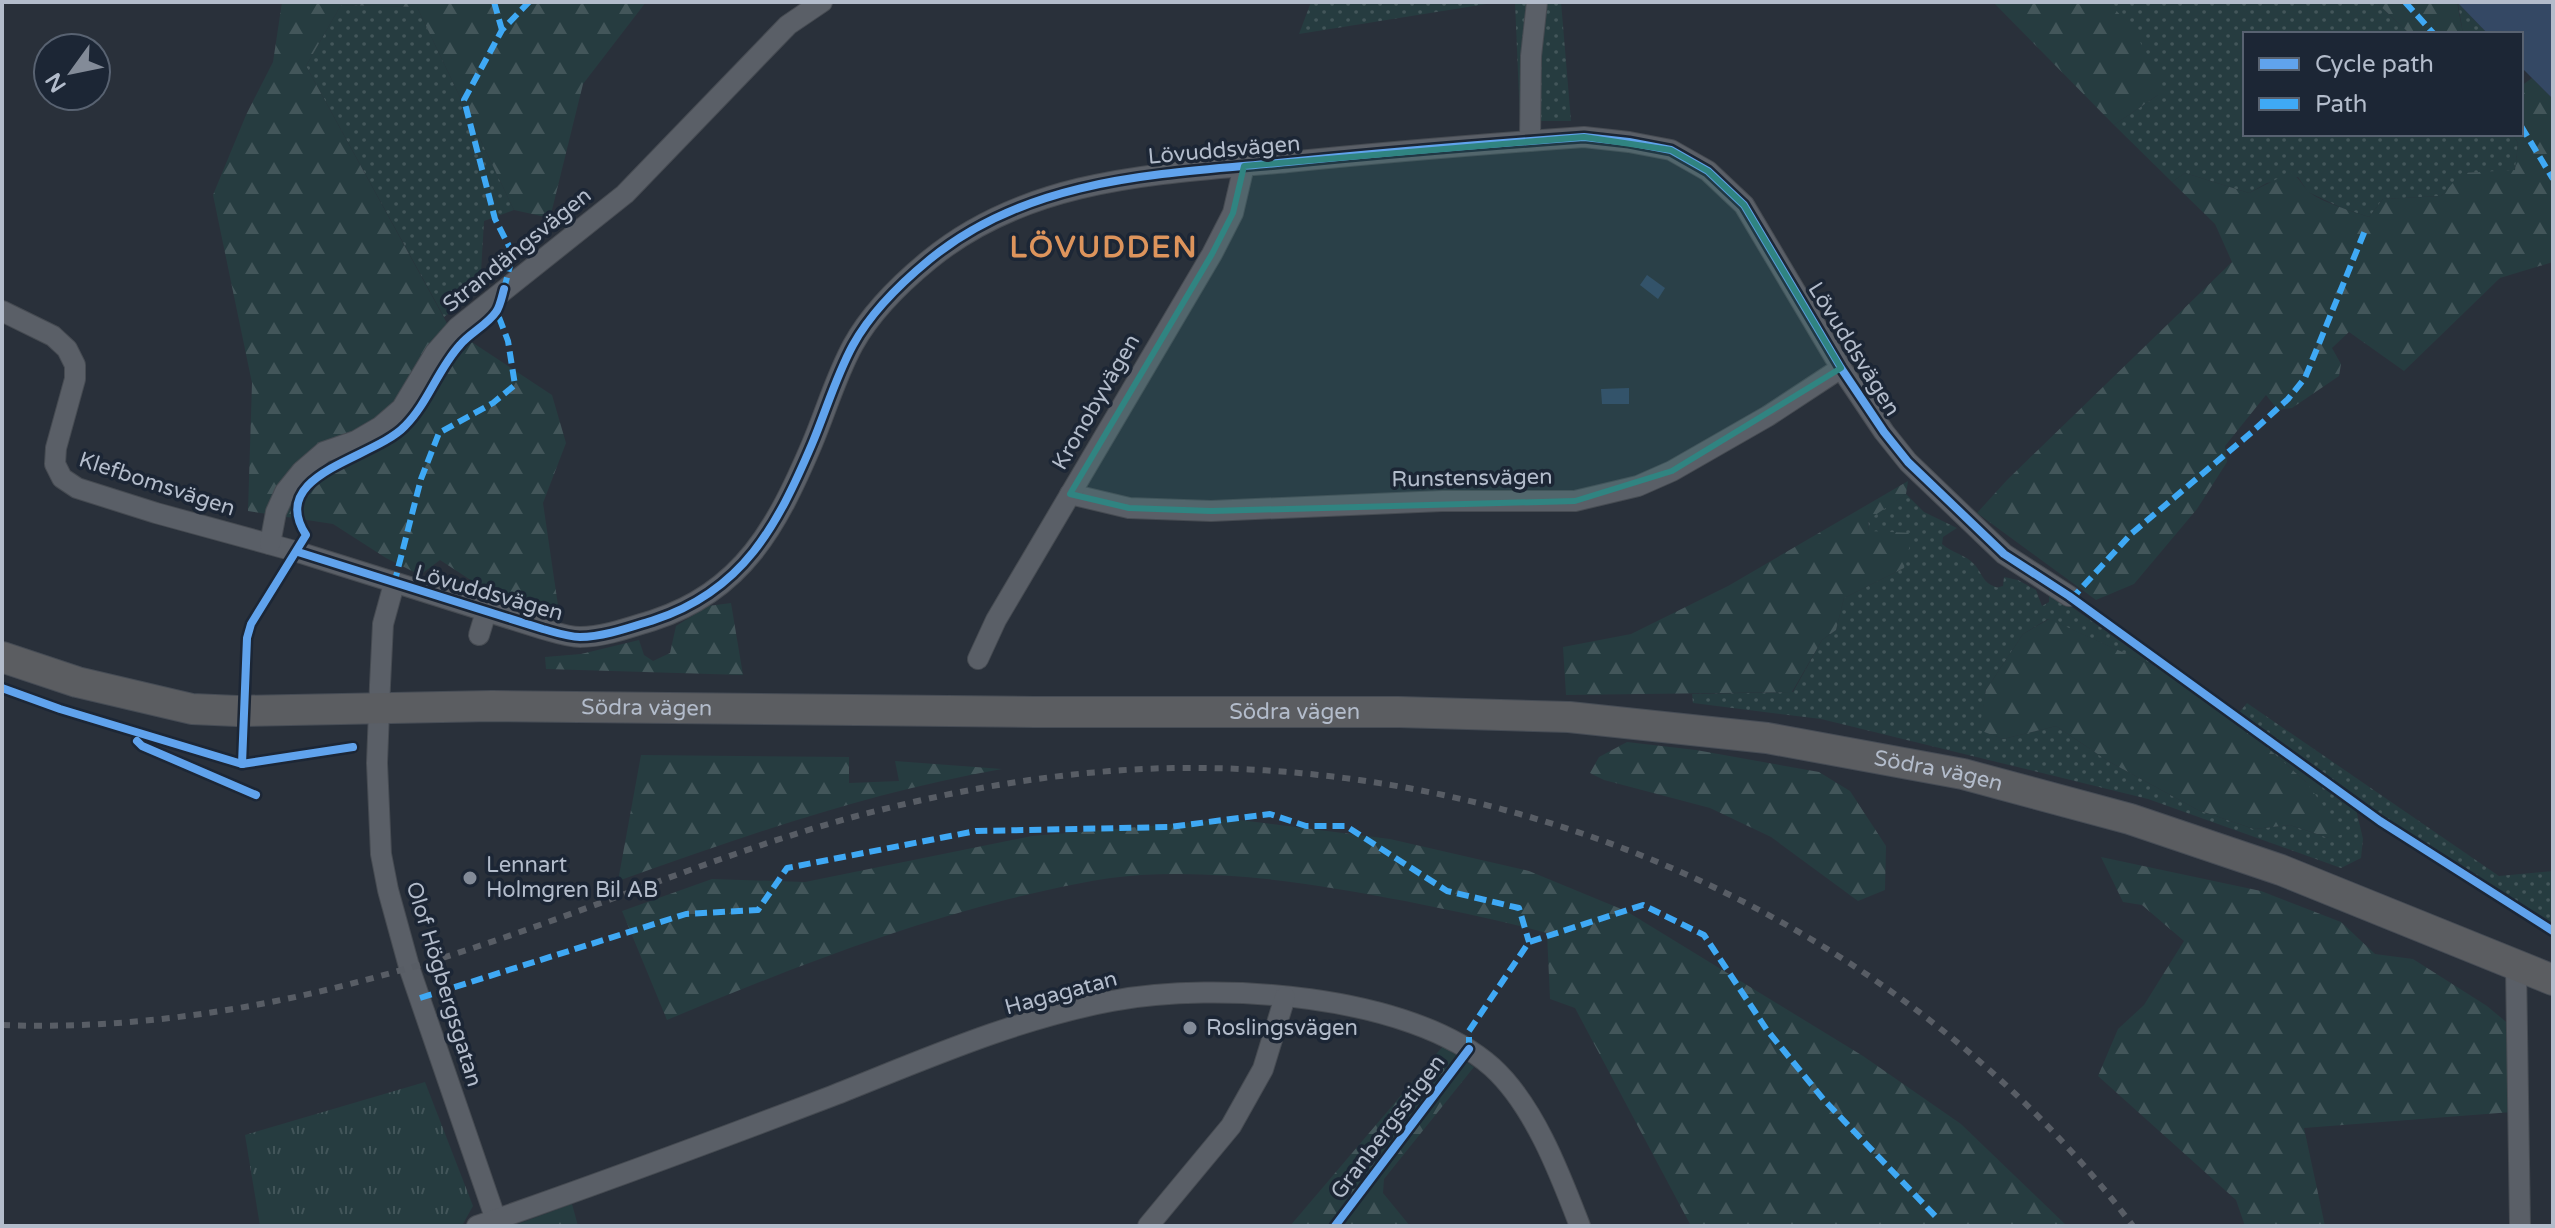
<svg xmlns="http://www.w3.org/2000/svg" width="2555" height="1228" font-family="'Varela Round',sans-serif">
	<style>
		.grass { fill: url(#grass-dots) }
		.forest { fill: url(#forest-firs) }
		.park { fill: url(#park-tufts) }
		.water { fill: #344864 }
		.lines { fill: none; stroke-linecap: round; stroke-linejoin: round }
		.minor-casing { stroke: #464b52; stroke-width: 22 }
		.highway-casing { stroke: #464c55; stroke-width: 32 }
		.minor { stroke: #5a5f67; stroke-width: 20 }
		.highway { stroke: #5b5d61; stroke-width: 30 }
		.rail { stroke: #585d65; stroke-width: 6; stroke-dasharray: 8 8; stroke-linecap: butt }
		.quiet { stroke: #3fa9f5; stroke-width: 6; stroke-dasharray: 12 6; stroke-linecap: butt }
		.cycleway-casing { stroke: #1c2635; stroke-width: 13 }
		.cycleway { stroke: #60a3ed; stroke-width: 8 }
		.marked { fill: #308481; fill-opacity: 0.2; stroke: #308481; stroke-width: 6; stroke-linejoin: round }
		.poi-dot { fill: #838b98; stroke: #1c2635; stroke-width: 3 }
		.labels { text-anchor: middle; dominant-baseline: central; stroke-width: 7; stroke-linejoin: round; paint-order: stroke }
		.street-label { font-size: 22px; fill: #b3bccb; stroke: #1c2635 }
		.poi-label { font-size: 22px; fill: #b3bccb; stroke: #1c2635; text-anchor: start }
		.district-label { font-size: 30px; font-weight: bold; letter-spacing: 2px; fill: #dd945c; stroke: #1c2635 }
	</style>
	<defs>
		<pattern id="grass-dots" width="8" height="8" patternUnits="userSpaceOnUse" patternTransform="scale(2)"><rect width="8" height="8" fill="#263c40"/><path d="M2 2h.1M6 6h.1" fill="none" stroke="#43565a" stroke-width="1.8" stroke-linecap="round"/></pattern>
		<pattern id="forest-firs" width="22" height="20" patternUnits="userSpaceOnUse" patternTransform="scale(2)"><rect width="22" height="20" fill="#263c40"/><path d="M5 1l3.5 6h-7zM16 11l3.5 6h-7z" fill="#43565a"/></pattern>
		<pattern id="park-tufts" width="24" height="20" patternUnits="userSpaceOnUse" patternTransform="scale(2)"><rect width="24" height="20" fill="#263c40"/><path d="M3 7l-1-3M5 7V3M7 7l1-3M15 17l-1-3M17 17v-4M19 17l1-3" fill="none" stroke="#43565a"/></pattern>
	</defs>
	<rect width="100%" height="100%" fill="#29303a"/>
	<g class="grass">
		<polygon points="1311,2 1499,2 1299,34"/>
		<polygon points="1515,2 1561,2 1571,121 1520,121"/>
		<polygon points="2109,2 2376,2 2410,34 2245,34 2245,134 2512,134 2518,143 2515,171 2463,173 2441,196 2383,199 2369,217 2342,208 2308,192 2298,177 2267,183 2249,193 2185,173 2172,182 2114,125 2158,95"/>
		<polygon points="2458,3 2488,34 2463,34"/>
		<polygon points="341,5 417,7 514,210 484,221 480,290 444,317 306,66"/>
		<path d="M1906,494l18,18 33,16 -14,9 -1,7c10,9 23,10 33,21 6,7 8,16 16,20 7,3 5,3 12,1l1,-9 14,3 18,10 6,16 7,-4v-11l109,77 -110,-49 -25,15 -37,56 -6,40 23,9 53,-13 52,35 90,49 56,19 36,-4 39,13 -23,-56 -45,-40 95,67 7,30 -2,19 -20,10 -193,-69 -327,-80 -128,-16 -1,-9 101,-2 29,-52 14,-10 8,-32 60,-30 -35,-37 -1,-12z"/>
		<path d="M2247,703l252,173 54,-5v58c-110,-64 -213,-139 -316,-214z"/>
	</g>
	<g class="forest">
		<polygon points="282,2 646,2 583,84 550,218 514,210 417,7 341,5 306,66 449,327 552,395 566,443 543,503 560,619 521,613 440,560 420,575 386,558 333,524 248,511 252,383 213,195 246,115 273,62"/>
		<polygon points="1993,2 2109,2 2133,30 2160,76 2158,95 2114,125"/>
		<polygon points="2376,2 2457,2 2463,34 2410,34"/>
		<path d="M2532,78l21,21v163l-53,16 -96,93 -55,-39 -17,16 9,16 -2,12 -47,32 -14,2 -12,-15 -41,51 2,16 -30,47 -63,75 -38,16 -119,-87 30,-33 225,-218 -17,-38 -43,-42 13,-9 64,20 40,-20c11,4 11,10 19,18 10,10 46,21 61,26l14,-18 58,-3 21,-23 53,-3 3,-27 -6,-9h9v-48z"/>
		<polygon points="1908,481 1906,494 1868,520 1869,531 1913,533 1904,568 1844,598 1836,630 1822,640 1792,692 1566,695 1563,647 1631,634 1728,586"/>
		<polygon points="731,603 743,675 546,669 545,657 581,654 639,640 644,655 653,661 670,653 676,626 708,606"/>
		<polygon points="2049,619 2158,668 2261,742 2306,782 2344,834 2329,838 2290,825 2254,829 2198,810 2108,761 2056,726 2003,739 1979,730 1986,690 2023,634"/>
		<polygon points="1627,742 1696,750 1819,772 1850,791 1886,846 1885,890 1858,901 1771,837 1710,808 1604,780 1590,773 1599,757"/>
		<path d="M641,755l208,2v26l50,-2 -4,-20 107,8c-132,23 -258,67 -384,112z"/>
		<path d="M1232,819l158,20 139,32 97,40 237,145 98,68 106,102h-376l-116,-218 -25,-9 -3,-66c-47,-13 -95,-22 -142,-32 -89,-17 -174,-31 -265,-26 -44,3 -88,14 -131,24 -118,30 -230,74 -342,121l-45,-109 90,-32 93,3 227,-46z"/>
		<polygon points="2101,857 2261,891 2341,922 2375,954 2413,959 2487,1006 2511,1026 2512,1112 2304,1128 2325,1226 2245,1226 2236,1200 2098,1076 2118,1029 2144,1005 2184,941 2142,905 2123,902"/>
		<polygon points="1443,1046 1474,1067 1384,1179 1383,1193 1410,1226 1290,1226"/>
		<polygon points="572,1204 578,1226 512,1226"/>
	</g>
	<polygon class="park" points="425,1082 473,1206 463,1224 452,1226 260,1226 245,1135"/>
	<g class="water">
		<polygon points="2457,2 2553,2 2553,99 2521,67 2521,34 2488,34"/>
		<polygon points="1647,275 1665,288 1658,299 1640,285"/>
		<polygon points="1629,388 1629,404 1602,404 1601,389"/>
	</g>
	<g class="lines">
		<defs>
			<g id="minor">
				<polyline points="1530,141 1531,56 1537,2"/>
				<path d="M2,311l51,25 14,13 8,16v14l-19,69 -1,16 7,14 15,10 79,25 142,39 245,77c11,3 25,8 37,8 24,0 51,-10 74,-17 89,-29 123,-94 158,-176 14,-33 24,-68 41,-99 17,-31 48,-62 76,-85 102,-84 234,-86 359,-98 99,-10 197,-18 296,-25l45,5 42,8 37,21 36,34 97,163 43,64 24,30 96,92 65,42"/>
				<polyline points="1070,494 1129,508 1211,511 1442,501 1575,501 1638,486 1672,471 1768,416 1841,368"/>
				<polyline points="270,544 276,512 285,492 302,471 324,452 356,441 380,427 402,408 435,353 458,327 625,194 788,25 822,2"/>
				<polyline points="394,584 383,624 380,685 377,763 381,854 388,890 410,970 496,1220"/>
				<polyline points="479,635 486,612"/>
				<polyline points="978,659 996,620 1212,254 1233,213 1244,166"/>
				<polyline points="2516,966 2520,1226"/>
				<path d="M477,1226c119,-41 237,-85 355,-130 91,-36 183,-77 280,-95 104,-20 298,-7 380,66 42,38 68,107 88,159"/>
				<polyline points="1148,1226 1231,1126 1263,1069 1285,997"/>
			</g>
			<g id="highway">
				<path id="s1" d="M2,657l75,25 115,27 45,2 255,-5 543,6h364l170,5 198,21 196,36 167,45 151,51 272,110"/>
			</g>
		</defs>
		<use href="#minor" class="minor-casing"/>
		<use href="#highway" class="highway-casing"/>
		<use href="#minor" class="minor"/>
		<use href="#highway" class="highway"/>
		<path class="rail" d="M2,1025c127,5 256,-15 378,-49 161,-43 313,-115 473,-159 105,-28 212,-47 320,-49 368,-5 737,162 960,458"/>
		<g class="quiet">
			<polyline points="494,2 502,30"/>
			<polyline points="2405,2 2434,34"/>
			<polyline points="2521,126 2553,179"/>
			<polyline points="504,289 513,254 495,219 464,100 502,30 529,2"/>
			<polyline points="394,584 421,479 439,433 493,403 515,385 508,341 497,312"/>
			<polyline points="2069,596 2076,594 2131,534 2252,432 2288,399 2305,378 2366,228"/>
			<polyline points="420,998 686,914 758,910 787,868 976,831 1169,827 1270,814 1306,826 1346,826 1447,891 1519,908 1529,942"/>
			<polyline points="1469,1049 1469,1031 1529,942 1643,905 1704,935 1767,1030 1824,1100 1939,1220"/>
		</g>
		<defs>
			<g id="cycleway">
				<path d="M298,552l245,77c11,3 25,8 37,8 24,0 51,-10 74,-17 89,-29 123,-94 158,-176 14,-33 24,-68 41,-99 17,-31 48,-62 76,-85 102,-84 234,-86 359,-98 99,-10 197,-18 296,-25l45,5 42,8 37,21 36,34 97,163 43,64 24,30 96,92 65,42 311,225 173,110"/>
				<polyline points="2,688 60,709 242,764 353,747"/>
				<polyline points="137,741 142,746 256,795"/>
				<path d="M242,764l5,-126 4,-14 55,-89c-40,-62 68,-76 99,-109 23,-23 33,-57 55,-81 10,-12 27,-20 36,-33 4,-5 6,-16 8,-23"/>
				<polyline points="1335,1226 1469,1049"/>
			</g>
		</defs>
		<use href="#cycleway" class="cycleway-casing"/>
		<use href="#cycleway" class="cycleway"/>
	</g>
	<path class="marked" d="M1584,137l87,13 37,21 36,34 97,163 -169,103 -97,30 -364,10 -82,-3 -59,-14 142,-240 21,-41 11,-47z"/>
	<g class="poi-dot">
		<circle cx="470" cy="878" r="8"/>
		<circle cx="1190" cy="1028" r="8"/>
	</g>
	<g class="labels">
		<g class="street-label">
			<text transform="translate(1224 150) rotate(-5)">Lövuddsvägen</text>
			<text transform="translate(517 250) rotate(-39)">Strandängsvägen</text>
			<text transform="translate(1854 349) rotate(58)">Lövuddsvägen</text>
			<text transform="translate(1096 402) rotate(-60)">Kronobyvägen</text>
			<text transform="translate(1472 478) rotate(-1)">Runstensvägen</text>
			<text transform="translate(157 484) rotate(18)">Klefbomsvägen</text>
			<text transform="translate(489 593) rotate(16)">Lövuddsvägen</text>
			<text stroke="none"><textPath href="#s1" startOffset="652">Södra vägen</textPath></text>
			<text stroke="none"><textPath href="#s1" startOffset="1300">Södra vägen</textPath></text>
			<text stroke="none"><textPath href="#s1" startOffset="1948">Södra vägen</textPath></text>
			<text transform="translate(444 984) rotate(73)">Olof Högbergsgatan</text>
			<text transform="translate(1061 993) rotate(-15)">Hagagatan</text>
			<text transform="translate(1388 1127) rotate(-53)">Granbergsstigen</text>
		</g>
		<g class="poi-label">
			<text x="486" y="865">Lennart<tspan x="486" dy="25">Holmgren Bil AB</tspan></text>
			<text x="1206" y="1028">Roslingsvägen</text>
		</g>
		<g class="district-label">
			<text x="1104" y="247">LÖVUDDEN</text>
		</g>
	</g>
	<rect width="2555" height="1228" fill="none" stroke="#b3bccb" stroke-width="8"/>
	<rect x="2243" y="32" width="280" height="104" fill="#1c2635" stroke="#586271" stroke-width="2"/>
	<rect x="2259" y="58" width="40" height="12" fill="#60a3ed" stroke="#586271" stroke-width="2"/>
	<text x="2315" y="72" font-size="24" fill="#b3bccb">Cycle path</text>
	<rect x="2259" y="98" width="40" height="12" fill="#3fa9f5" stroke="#586271" stroke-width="2"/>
	<text x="2315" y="112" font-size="24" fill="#b3bccb">Path</text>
	<g transform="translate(72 72) rotate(237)"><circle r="38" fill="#1c2635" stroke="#586271" stroke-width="2"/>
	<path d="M0-6L14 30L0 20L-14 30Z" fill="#838b98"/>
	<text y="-12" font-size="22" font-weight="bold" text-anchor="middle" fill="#b3bccb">N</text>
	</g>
</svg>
